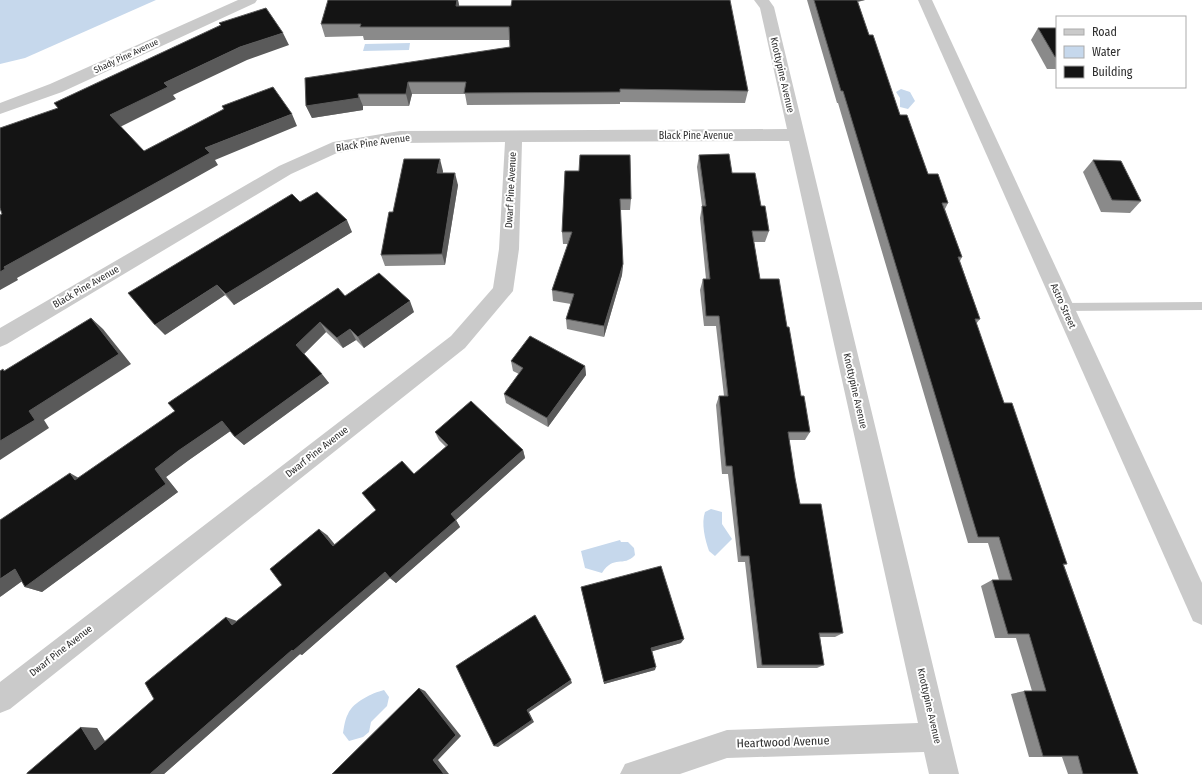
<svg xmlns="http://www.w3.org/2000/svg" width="1202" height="774" font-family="'Fira Sans Condensed',sans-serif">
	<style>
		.water { fill: #c6d8ec }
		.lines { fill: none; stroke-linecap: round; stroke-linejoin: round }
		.service { fill: #cacaca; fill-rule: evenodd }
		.minor { fill: #cacaca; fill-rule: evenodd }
		.wall { fill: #8a8a8a }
		.shaded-wall { fill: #5a5a5a }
		.building { fill: #141414; stroke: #5a5a5a }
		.labels { text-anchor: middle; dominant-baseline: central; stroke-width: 4; stroke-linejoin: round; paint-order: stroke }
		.far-street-label { font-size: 9px; fill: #2d2d2d; stroke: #fff }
		.street-label { font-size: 10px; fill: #2d2d2d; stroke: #fff }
		.near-street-label { font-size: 12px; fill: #2d2d2d; stroke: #fff }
	</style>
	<rect width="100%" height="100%" fill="#fff"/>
	<g class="water">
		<polygon points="0,0 156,0 25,58 0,64"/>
		<polygon points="410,43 409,50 363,51 365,44"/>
		<polygon points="901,89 910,92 915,101 908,109 900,107 900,98 896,92"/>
		<path d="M711,509l11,3v12l10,15 -17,17 -6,-5c-4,-11 -8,-28 -4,-39z"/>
		<path d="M620,540l1,2h7l6,6 1,7c-12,13 -21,-1 -33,18l-17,-5 -4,-17z"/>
		<path d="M384,690l5,7 -2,9 -16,16 -2,10 -6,5 -14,4 -6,-8c1,-6 2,-14 5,-19 5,-12 24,-21 36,-24z"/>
	</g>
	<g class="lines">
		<polygon class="service" points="1202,302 1202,310 1064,311 1059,307 1064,303"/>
		<g class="minor">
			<polygon points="238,0 257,0 255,3 62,92 0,114 0,103 50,84"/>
			<polygon points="754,0 769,0 774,7 959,774 929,774 924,752 727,758 680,774 620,774 625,764 727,730 918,723 789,141 522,142 519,249 513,291 465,348 10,709 0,713 0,682 451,336 493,288 499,249 505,142 400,143 337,153 291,174 7,344 0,347 0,328 279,166 333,142 400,131 787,129 760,8"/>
			<polygon points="918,0 932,0 1202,583 1202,625 1193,621"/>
		</g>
	</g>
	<g class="wall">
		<polygon points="458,0 459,6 748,91 745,103 620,102 620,104 467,105 465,94 412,94 409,106 363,106 363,110 312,118 306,106 510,47 510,40 364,40 363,36 325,37 321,24"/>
		<polygon points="807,0 865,0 858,2 869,35 900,115 928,174 948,203 945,209 962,257 960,261 980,319 976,324 1004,403 1067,564 1064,565 1138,774 1068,774 1062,757 1029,757 1011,694 1024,691 1032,691 1016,638 995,638 981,586 992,580 999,580 988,543 968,543 838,103 837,103"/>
		<polygon points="1038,28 1057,28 1057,69 1047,69 1031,40"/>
		<polygon points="699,155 732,173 761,206 769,231 765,242 754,242 760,279 787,327 801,396 810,432 805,440 789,440 795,478 800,504 843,633 835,637 820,637 824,665 817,668 757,668 745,562 738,562 728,474 722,474 716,405 719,396 724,396 716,326 704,326 700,290 703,279 706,279 700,218 702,206 697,167"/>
		<polygon points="1093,160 1141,201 1130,213 1101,212 1083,172"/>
		<polygon points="443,171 443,173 458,185 445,265 385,266 381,255 393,212"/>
		<polygon points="565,171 631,199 630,210 620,210 623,264 622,275 604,337 567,329 566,319 571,304 553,301 552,290 568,244 563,244 562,232"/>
		<polygon points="300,202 352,232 234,305 225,295 165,335"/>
		<polygon points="345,296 414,312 364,348 356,340 343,348 326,332 304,354 329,383 244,445 235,437 230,431 189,460 166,477 178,492 42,592 25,587 22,581 0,597 79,478"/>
		<polygon points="511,361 585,366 586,375 548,427 506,403 504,394 519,374 513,371"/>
		<polygon points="435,432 523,450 525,458 456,520 460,527 396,583 390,578 302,655 300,654 164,774 27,774 97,728 105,742 154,699 237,621 282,585 327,535 335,545 376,510 414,474 446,447 439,440"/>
		<polygon points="581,587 681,643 652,651 655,670 604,684 582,592"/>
	</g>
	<g class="shaded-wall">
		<polygon points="457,0 458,0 460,10 456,6"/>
		<polygon points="851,0 865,0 850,3"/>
		<polygon points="283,33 289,45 247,60 173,95 176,99 120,127 110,115 164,83 240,47"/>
		<polygon points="408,82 412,94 409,106 406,94"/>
		<polygon points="358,94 363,106 363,110 312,118 306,106"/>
		<polygon points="292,114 297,126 215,160 218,165 17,278 18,280 0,290 0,272 4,267 205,148"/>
		<polygon points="440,159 443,171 441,185 437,173"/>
		<polygon points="455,173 458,185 445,265 442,254"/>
		<polygon points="347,220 352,232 234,305 226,294"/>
		<polygon points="623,264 622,275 604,337 604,326"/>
		<polygon points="217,285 225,295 165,335 155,325"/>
		<polygon points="410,301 414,312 364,348 358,337"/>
		<polygon points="91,318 103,329 131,364 44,420 49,428 0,460 0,441"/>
		<polygon points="320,322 326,332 303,355 296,345"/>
		<polygon points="350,329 356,340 343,348 337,338"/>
		<polygon points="585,366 586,375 548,427 547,418"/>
		<polygon points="322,374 329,383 244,445 235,437"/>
		<polygon points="222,421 232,430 189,460 166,477 178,492 42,592 25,587 155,469 178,451"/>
		<polygon points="523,450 525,458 456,520 460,527 396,583 390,578 302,655 300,654 164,774 150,774 292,650 451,514"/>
		<polygon points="70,473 84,481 75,480"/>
		<polygon points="319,529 327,535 341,552 333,546"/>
		<polygon points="15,569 32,574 0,597 0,579"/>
		<polygon points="226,617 237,621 232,625"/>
		<polygon points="684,639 681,643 650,652 651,648"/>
		<polygon points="656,667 655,670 604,684 604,682"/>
		<polygon points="571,680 572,683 529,712 534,722 498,747 494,746 527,710"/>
		<polygon points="419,688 425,691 461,736 438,760 449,774 444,774 433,760"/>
		<polygon points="81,727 97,728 111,751 95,750"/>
	</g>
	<g class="building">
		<polygon points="328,0 457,0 456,6 511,6 512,0 730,0 748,91 620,89 620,92 464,93 466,82 408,82 406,94 358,94 359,98 306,106 305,78 510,47 509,27 360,27 361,24 321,24"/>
		<polygon points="814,0 857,0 869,35 873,35 900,115 907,115 928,174 938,174 948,203 942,203 962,257 958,257 980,319 975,319 1004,403 1012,403 1067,564 1063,564 1138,774 1083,774 1078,756 1043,756 1024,691 1046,691 1029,634 1008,634 992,580 1012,580 999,537 978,537 843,91 841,91"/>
		<polygon points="266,8 283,33 240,47 164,83 168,87 110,115 144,151 224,109 222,106 273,87 292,114 205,148 210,153 4,267 5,269 0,272 0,215 2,214 0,208 0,128 58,108 54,103 221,25 219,23"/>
		<polygon points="1038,28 1057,28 1057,57 1055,57"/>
		<polygon points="729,154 732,173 755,173 761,206 765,206 769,231 752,231 760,279 779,279 787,327 789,327 801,396 804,396 810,432 788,432 795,478 800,504 821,504 843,633 819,633 824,665 762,665 749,556 741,556 732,466 726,466 719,396 728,396 719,316 706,316 703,279 710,279 702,206 706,206 699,155"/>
		<polygon points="580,155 630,155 631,199 620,199 623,264 604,326 566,319 574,294 552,290 572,232 562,232 565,171 579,171"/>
		<polygon points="404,159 440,159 437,173 455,173 442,254 381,255 389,212 393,212"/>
		<polygon points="1093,160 1121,161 1141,201 1112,200"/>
		<polygon points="317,192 347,220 226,294 217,285 155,325 128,293 292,194 300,202"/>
		<polygon points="379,273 410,301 358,337 350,329 337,338 320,322 296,345 322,374 235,437 222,421 178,451 155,469 166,484 25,587 15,569 0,579 0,520 70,473 75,480 175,411 168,403 338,288 345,296"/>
		<polygon points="91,318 119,354 29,411 35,420 0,441 0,371 3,369 4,371"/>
		<polygon points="530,336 585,366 547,418 504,394 523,368 511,361"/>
		<polygon points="471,401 523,450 451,514 456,520 390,578 385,572 293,651 292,650 150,774 27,774 27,773 81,727 95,750 154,699 145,683 226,617 232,625 282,585 270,569 319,529 333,546 376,510 362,493 402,461 414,474 448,445 435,432"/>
		<polygon points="661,566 684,639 651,648 656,667 604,682 581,587"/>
		<polygon points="535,615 571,680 527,710 532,720 494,746 456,666"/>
		<polygon points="419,688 456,735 433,760 444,774 332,774"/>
	</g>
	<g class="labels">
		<g class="far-street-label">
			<text transform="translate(126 56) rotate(-25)">Shady Pine Avenue</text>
		</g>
		<g class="street-label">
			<text transform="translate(782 75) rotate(77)">Knottypine Avenue</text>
			<text x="696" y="136">Black Pine Avenue</text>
			<text transform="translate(373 143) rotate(-8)">Black Pine Avenue</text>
			<text transform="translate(511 190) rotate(-87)">Dwarf Pine Avenue</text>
			<text transform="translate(86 287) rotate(-30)">Black Pine Avenue</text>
			<text transform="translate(1063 306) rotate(66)">Astro Street</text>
			<text transform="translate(855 391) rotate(77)">Knottypine Avenue</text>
			<text transform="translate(317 452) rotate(-38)">Dwarf Pine Avenue</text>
			<text transform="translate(61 651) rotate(-38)">Dwarf Pine Avenue</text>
			<text transform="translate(929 706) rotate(77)">Knottypine Avenue</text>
		</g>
		<g class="near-street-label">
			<text transform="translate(783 742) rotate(-2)">Heartwood Avenue</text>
		</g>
	</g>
	<rect x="1056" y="16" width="130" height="72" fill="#ffffff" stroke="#ababab"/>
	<rect x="1064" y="29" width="20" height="6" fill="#cacaca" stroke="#ababab"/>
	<text x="1092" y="36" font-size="12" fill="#2d2d2d">Road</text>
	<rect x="1064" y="46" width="20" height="12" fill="#c6d8ec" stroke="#ababab"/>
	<text x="1092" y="56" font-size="12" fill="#2d2d2d">Water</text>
	<rect x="1064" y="66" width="20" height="12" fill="#141414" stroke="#ababab"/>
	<text x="1092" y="76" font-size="12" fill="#2d2d2d">Building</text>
</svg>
